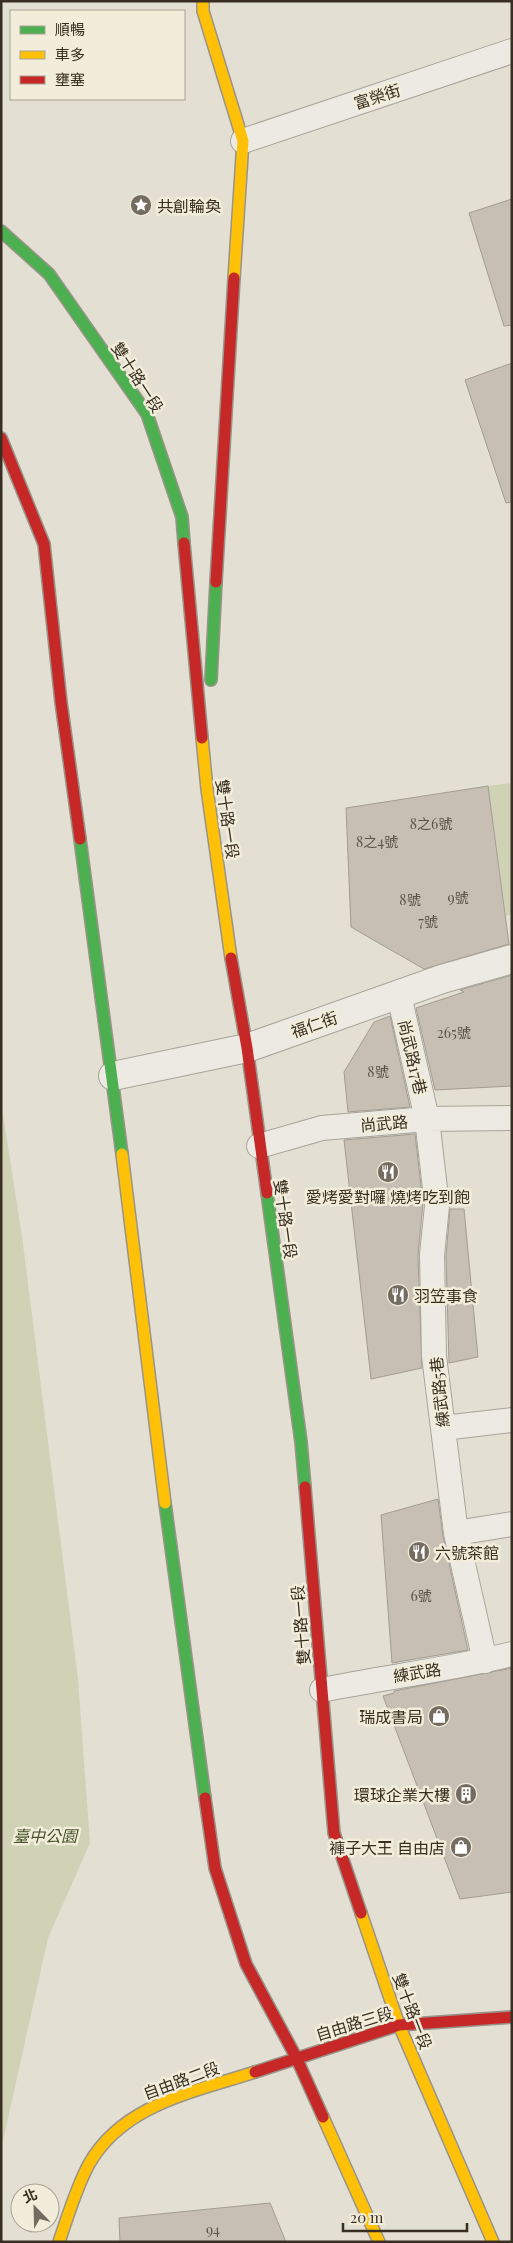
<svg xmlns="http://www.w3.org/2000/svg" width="513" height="2243" viewBox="0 0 513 2243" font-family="'Playfair Display','Noto Sans TC',serif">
<rect width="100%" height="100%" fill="#e3dfd2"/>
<!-- green -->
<path fill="#d0d2b6" d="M 512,783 L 512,914 L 506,916 L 488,786 Z
M 1,1102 L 22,1236 L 78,1679 L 90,1843 L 48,1938 L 1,2150 Z"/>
<!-- building -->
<path fill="#c7bfb3" stroke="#a39c91" d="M 512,199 L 512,325 L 504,326 L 469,213 Z
M 512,363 L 512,502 L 506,503 L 465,380 Z
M 488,786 L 509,944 L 424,969 L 351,927 L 346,808 Z
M 512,975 L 512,1086 L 435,1090 L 416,1008 L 464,992 L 460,990 Z
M 390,1016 L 410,1107 L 348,1112 L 344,1072 L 374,1022 Z
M 415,1134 L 423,1203 L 418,1255 L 422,1368 L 371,1379 L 344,1140 Z
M 450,1209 L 464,1209 L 478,1357 L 449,1363 L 446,1256 Z
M 438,1499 L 443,1536 L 468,1650 L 392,1663 L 381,1515 Z
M 512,1668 L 512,1892 L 460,1899 L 383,1696 L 394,1693 L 394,1691 Z
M 270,2203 L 286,2242 L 120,2242 L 119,2218 Z"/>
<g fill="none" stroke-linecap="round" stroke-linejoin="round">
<!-- lane casing -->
<g stroke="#a9a49a" stroke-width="26">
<path id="lane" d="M 243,141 L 512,51
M 399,995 L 427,1119 L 437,1206 L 432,1255 L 434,1356 L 456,1533 L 485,1661
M 259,1146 L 322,1128 L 427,1119 L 512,1118
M 443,1428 L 512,1420
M 456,1533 L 512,1524
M 322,1690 C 385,1677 449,1670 512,1654"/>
</g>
<!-- street casing -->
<g stroke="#a9a49a" stroke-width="30">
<path id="street" d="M 113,1076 L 247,1048 L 442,979 L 512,959"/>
</g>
<!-- fast casing -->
<g stroke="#99948a" stroke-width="14">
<path id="fast" d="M 1,231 L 49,274 L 147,414 L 182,517 L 184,543
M 211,680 L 216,582
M 80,839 L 122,1154
M 267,1193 L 301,1442 L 305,1487
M 165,1503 L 205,1798"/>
</g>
<!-- slow casing -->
<g stroke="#99948a" stroke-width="14">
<path id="slow" d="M 203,1 L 203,11 L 243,141 L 234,278
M 202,738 L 207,789 L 231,958
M 122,1154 L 165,1503
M 361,1913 L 399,2025 L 493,2242
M 323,2117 L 379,2242
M 59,2242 C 68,2216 76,2188 89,2164 C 123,2104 194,2092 255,2072"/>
</g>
<!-- jam casing -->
<g stroke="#99948a" stroke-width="14">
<path id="jam" d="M 1,438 L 44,544 L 61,702 L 80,839
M 184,543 L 202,738
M 216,582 L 234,278
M 231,958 L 247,1048 L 267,1193
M 305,1487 L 334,1833 L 361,1913
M 205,1798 L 215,1868 L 246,1964 L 296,2057 L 323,2117
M 255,2072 L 399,2025 L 512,2017"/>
</g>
<!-- lane -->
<use href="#lane" stroke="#eceae2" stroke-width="24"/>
<!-- street -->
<use href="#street" stroke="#eceae2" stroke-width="28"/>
<!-- fast -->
<use href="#fast" stroke="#4caf50" stroke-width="11"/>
<!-- slow -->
<use href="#slow" stroke="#ffc107" stroke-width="11"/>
<!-- jam -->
<use href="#jam" stroke="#c62828" stroke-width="11"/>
</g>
<!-- icons -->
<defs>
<g id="sight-disc" transform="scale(1.125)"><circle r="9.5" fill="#746c60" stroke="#f2edda"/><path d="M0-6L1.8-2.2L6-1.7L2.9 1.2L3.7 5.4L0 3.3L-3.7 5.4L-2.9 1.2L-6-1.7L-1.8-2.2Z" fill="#fff"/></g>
<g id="restaurant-disc" transform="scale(1.125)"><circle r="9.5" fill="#746c60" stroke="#f2edda"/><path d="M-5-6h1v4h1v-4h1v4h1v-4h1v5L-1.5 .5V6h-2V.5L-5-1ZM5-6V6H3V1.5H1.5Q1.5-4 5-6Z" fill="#fff"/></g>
<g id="shop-disc" transform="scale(1.125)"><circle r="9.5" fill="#746c60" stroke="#f2edda"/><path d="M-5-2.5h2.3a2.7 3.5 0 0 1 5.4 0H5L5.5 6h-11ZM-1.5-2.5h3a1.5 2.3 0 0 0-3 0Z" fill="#fff"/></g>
<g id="building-disc" transform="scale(1.125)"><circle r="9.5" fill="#746c60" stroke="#f2edda"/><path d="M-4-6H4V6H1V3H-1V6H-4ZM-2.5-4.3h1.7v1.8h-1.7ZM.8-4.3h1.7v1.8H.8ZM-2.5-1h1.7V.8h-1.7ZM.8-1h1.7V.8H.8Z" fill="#fff"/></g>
</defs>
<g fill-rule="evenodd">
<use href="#sight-disc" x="141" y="205"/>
<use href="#restaurant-disc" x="388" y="1172"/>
<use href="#restaurant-disc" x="398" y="1295"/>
<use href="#restaurant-disc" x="419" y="1552"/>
<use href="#shop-disc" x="439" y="1716"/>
<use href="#building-disc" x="466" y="1794"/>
<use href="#shop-disc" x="461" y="1847"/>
</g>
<g text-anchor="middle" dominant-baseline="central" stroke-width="5" stroke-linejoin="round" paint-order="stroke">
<!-- number labels -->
<g font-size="14" fill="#5c5246">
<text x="431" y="823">8之6號</text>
<text x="377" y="841">8之4號</text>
<text x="458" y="897">9號</text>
<text x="410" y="899">8號</text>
<text x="428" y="921">7號</text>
<text x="454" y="1032">265號</text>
<text x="378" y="1071">8號</text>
<text x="421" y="1595">6號</text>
<text x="213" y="2229">94</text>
</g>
<!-- street labels -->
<g font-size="16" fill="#382e22" stroke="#f2edda">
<text transform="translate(377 96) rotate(-18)">富榮街</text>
<text transform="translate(138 377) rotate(57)">雙十路一段</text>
<text transform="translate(228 819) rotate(82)">雙十路一段</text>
<text transform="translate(314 1024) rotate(-19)">福仁街</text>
<text transform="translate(413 1057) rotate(77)">尚武路17巷</text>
<text transform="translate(384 1123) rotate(-5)">尚武路</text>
<text transform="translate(286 1219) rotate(82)">雙十路一段</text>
<text transform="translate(439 1392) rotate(-96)">練武路5巷</text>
<text transform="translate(300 1625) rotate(-95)">雙十路一段</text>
<text transform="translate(417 1672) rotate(-9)">練武路</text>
<text transform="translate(413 2011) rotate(69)">雙十路一段</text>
<text transform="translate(354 2023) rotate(-17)">自由路三段</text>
<text transform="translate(181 2080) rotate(-20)">自由路二段</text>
</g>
<!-- poi labels -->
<g font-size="16" fill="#382e22" stroke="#f2edda" text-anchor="start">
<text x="157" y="205">共創輪奐</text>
<text x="388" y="1196" text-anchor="middle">愛烤愛對囉 燒烤吃到飽</text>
<text x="414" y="1295">羽笠事食</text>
<text x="435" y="1552">六號茶館</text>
<text x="423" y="1716" text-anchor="end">瑞成書局</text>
<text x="450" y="1794" text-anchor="end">環球企業大樓</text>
<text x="445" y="1847" text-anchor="end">褲子大王 自由店</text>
</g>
<!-- park labels -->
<g font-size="16" font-style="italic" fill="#45522b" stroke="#f2edda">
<text x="45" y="1835">臺中公園</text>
</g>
</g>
<!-- border -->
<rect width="513" height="2243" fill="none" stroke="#382e22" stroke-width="5"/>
<!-- legend -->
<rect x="10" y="10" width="175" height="90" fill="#f2edda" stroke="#a8a190"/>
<rect x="20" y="26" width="25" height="8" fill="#4caf50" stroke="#a8a190"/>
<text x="55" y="35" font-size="15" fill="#382e22">順暢</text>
<rect x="20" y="51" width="25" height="8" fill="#ffc107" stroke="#a8a190"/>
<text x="55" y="60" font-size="15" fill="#382e22">車多</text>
<rect x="20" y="76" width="25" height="8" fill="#c62828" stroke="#a8a190"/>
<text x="55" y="85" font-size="15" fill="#382e22">壅塞</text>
<!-- north arrow -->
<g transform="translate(35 2208) rotate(337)"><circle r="24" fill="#f2edda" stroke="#a8a190"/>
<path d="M0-4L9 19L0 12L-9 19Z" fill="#746c60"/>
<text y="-8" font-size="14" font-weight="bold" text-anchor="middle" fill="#382e22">北</text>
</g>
<!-- scale -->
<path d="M343 2223v8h124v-8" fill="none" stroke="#382e22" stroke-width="2.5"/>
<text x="350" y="2223" font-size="15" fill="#382e22" stroke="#f2edda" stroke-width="4" paint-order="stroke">20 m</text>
</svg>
